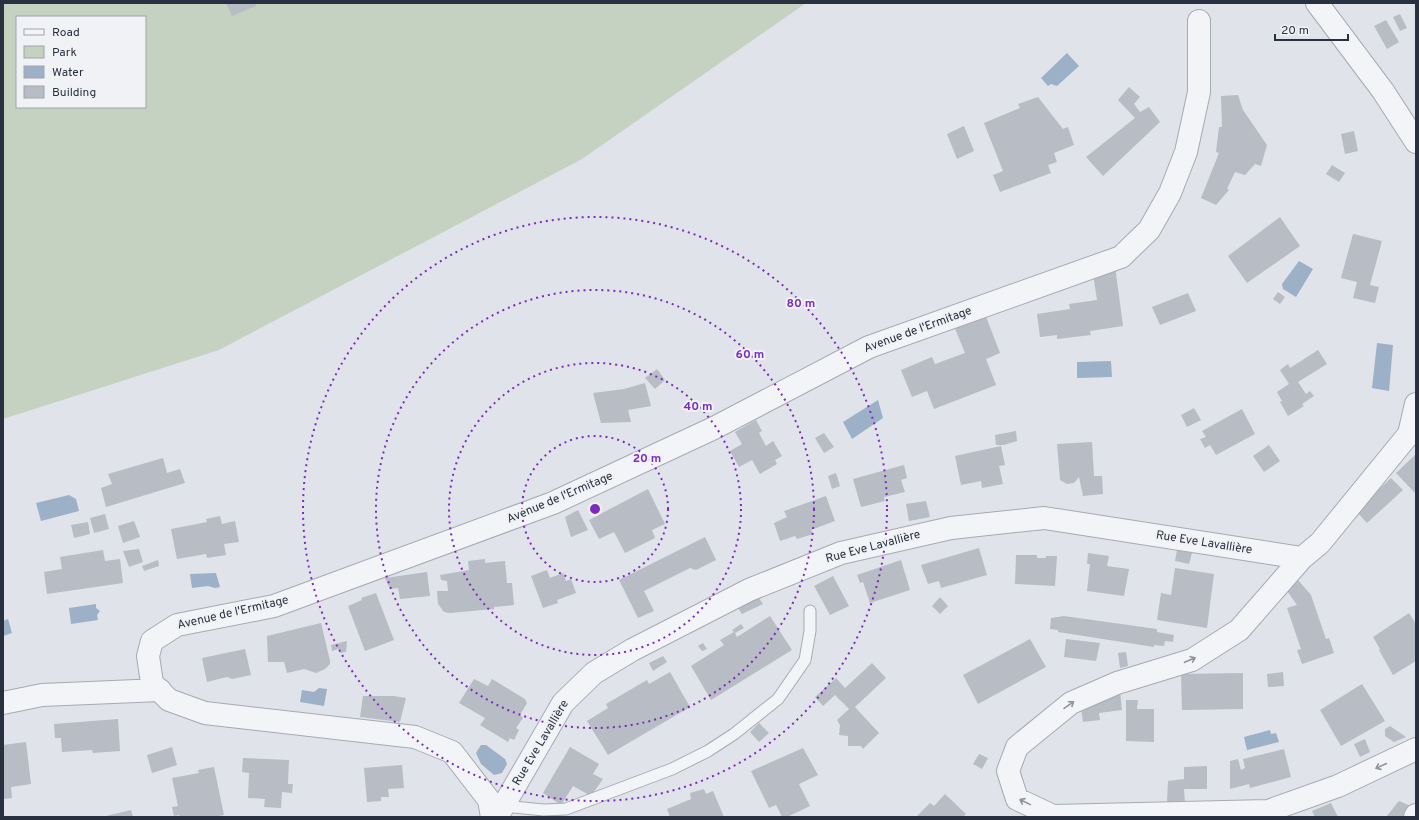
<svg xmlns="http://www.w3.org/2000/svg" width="1419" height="820" viewBox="0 0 1419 820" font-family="Overpass,sans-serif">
<rect width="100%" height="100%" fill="#e0e3e9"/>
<!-- green -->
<path fill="#c5d2c1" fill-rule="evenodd" d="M 3,3 L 806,3 L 582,159 L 219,350 L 3,419 ZM 17,17 L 145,17 L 145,107 L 17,107 Z"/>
<!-- water -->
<path fill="#9cb0c8" d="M 1067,53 L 1079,66 L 1057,86 L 1051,84 L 1048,86 L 1041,78 Z
M 1299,261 L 1313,269 L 1296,297 L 1283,289 L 1282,284 Z
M 1377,343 L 1393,345 L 1389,391 L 1372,388 Z
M 1111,361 L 1112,377 L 1077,378 L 1077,362 Z
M 878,400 L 883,418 L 852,439 L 843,422 Z
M 69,495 L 76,499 L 79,511 L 41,521 L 36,503 Z
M 216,573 L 220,587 L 215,588 L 208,586 L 192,588 L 190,574 Z
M 96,604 L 96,608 L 100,611 L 97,615 L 98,620 L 71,624 L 69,608 Z
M 8,619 L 12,633 L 3,636 L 3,621 Z
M 319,688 L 327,689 L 324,706 L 300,702 L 302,690 L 314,692 Z
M 1270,730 L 1271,734 L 1276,733 L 1279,742 L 1247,750 L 1244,737 Z
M 481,745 L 486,745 L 505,759 L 507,764 L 502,773 L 494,775 L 481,764 L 476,753 Z"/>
<!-- building -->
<path fill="#b7bcc5" d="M 226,3 L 255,3 L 256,6 L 232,16 Z
M 1400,14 L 1407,28 L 1400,31 L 1393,17 Z
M 1386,20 L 1399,42 L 1387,49 L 1374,26 Z
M 1129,87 L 1140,97 L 1134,104 L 1140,112 L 1149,107 L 1160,122 L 1103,176 L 1086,157 L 1135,118 L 1118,100 Z
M 1238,95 L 1243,110 L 1267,145 L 1261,166 L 1255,164 L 1245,175 L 1235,172 L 1227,189 L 1229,190 L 1216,205 L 1201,198 L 1219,153 L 1216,152 L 1219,127 L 1222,127 L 1221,96 Z
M 1038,97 L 1063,129 L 1068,127 L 1074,145 L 1054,153 L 1057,162 L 1048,165 L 1051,173 L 1000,192 L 993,175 L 1003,171 L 984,123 L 1020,108 L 1018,104 Z
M 964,126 L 974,151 L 957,159 L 947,134 Z
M 1354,131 L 1358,151 L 1345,154 L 1341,134 Z
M 1332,165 L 1345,173 L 1339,182 L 1326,174 Z
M 1280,217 L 1300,246 L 1247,283 L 1228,256 Z
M 1353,234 L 1382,241 L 1370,285 L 1379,287 L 1375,303 L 1353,298 L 1357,282 L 1341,278 Z
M 1115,266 L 1123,326 L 1090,331 L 1091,335 L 1057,339 L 1057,335 L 1040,337 L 1037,314 L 1070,309 L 1069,304 L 1097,300 L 1093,274 Z
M 1278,292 L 1285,297 L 1280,304 L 1273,299 Z
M 1188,293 L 1196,311 L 1160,325 L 1152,307 Z
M 985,314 L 1000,353 L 986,359 L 996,385 L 934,409 L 927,391 L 912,397 L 901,370 L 932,357 L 935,364 L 965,353 L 954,326 Z
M 1318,350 L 1327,364 L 1298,382 L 1306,394 L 1310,391 L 1314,396 L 1302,404 L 1304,406 L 1288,416 L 1280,402 L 1282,401 L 1277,392 L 1289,384 L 1280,370 L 1288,364 L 1290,368 Z
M 657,369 L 665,380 L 655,389 L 645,378 Z
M 645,383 L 651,406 L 628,410 L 631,422 L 601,423 L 593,393 L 624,389 Z
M 1194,408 L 1201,420 L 1187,427 L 1181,415 Z
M 1242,409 L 1255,434 L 1216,455 L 1210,445 L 1205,448 L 1200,439 L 1206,437 L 1202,431 Z
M 756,420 L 762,431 L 759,433 L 766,446 L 773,441 L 782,456 L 775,460 L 777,464 L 760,474 L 752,460 L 739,467 L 730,451 L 742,444 L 735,432 Z
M 1016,431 L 1017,441 L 1004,445 L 996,445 L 995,435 Z
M 824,433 L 834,447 L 824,453 L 815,438 Z
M 1092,442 L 1094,476 L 1102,476 L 1103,494 L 1083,496 L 1079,477 L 1074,483 L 1067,484 L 1060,480 L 1057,444 Z
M 1269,445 L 1280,461 L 1264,472 L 1253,456 Z
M 1001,446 L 1005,465 L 999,466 L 1003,484 L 982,488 L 981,481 L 961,485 L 955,456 Z
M 1416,454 L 1416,494 L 1396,473 Z
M 163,458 L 167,473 L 180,469 L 185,483 L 106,507 L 101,488 L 112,484 L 108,474 Z
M 904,465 L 907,478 L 901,480 L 905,492 L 884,497 L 885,501 L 861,507 L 853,479 Z
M 836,473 L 840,486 L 832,489 L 828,476 Z
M 1391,478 L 1403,490 L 1367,523 L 1356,511 Z
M 648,489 L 665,524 L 652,530 L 655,538 L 625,553 L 614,532 L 599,539 L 589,520 Z
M 826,496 L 835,521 L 811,530 L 813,534 L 797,539 L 795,536 L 780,541 L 774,523 L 787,517 L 784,511 Z
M 926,501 L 930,517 L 909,521 L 906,504 Z
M 578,510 L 588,530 L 571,537 L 565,517 Z
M 105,514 L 109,529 L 94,533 L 90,518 Z
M 220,516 L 222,524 L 235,521 L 239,542 L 224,544 L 226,555 L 207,558 L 206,554 L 177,559 L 171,529 L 207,522 L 206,519 Z
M 134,521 L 140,537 L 123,543 L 118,526 Z
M 88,522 L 90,534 L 74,538 L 71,525 Z
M 705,537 L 716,560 L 696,570 L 690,568 L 644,591 L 654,611 L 638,618 L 619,580 Z
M 979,548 L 987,575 L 941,588 L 939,581 L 928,584 L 921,565 Z
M 139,549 L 143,562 L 129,567 L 123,551 Z
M 103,550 L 105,561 L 120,559 L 123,583 L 47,594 L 44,572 L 62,569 L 60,557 Z
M 1177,550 L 1192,553 L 1189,564 L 1175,561 Z
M 1088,553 L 1109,556 L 1107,566 L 1129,569 L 1124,596 L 1087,591 L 1090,564 L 1087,564 Z
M 1016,555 L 1037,555 L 1037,558 L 1046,558 L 1046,556 L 1057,556 L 1055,586 L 1015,584 Z
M 485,559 L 485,563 L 505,561 L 507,583 L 512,583 L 514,605 L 494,607 L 494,609 L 450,613 L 444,612 L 438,604 L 437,591 L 448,591 L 447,581 L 441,580 L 440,575 L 469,570 L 468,561 Z
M 158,560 L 159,566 L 144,571 L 142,566 Z
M 901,560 L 910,590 L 870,603 L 863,582 L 860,583 L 857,575 Z
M 1175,568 L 1214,574 L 1207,628 L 1157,620 L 1161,593 L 1171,595 Z
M 547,570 L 550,578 L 563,573 L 566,581 L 571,579 L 576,593 L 557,600 L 558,603 L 543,608 L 531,576 Z
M 427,572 L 430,596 L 400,599 L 398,588 L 390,589 L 385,578 Z
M 833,576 L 849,606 L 830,615 L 814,586 Z
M 1298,580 L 1311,595 L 1326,639 L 1329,638 L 1334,653 L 1302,664 L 1297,650 L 1301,649 L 1287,608 L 1297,605 L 1287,591 Z
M 376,593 L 394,640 L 365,651 L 348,606 L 362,600 L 361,598 Z
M 940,597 L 948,606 L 940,614 L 932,606 Z
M 759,598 L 763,604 L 742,614 L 738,608 Z
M 1409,613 L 1416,624 L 1416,661 L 1393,675 L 1379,650 L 1380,649 L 1373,637 Z
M 770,616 L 792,650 L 711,700 L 691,666 L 724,645 L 720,640 L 734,632 L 732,630 L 741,624 L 744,628 L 735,633 L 737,637 Z
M 1064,616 L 1157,629 L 1157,632 L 1174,635 L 1173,642 L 1165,641 L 1164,646 L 1154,645 L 1154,647 L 1058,632 L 1058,630 L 1050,629 L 1051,618 Z
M 321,623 L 330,661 L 330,664 L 325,669 L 316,673 L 304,669 L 287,673 L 284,662 L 268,662 L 267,636 Z
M 1030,639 L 1046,667 L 978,704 L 963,675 Z
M 1066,639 L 1100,643 L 1096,661 L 1064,657 Z
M 347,641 L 346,652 L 340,653 L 338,649 L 332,651 L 331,645 Z
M 703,643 L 707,649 L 702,651 L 698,646 Z
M 245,649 L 251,675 L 232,679 L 227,677 L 207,682 L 202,658 Z
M 1126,652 L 1128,666 L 1120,668 L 1118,653 Z
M 663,656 L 667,662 L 653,671 L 649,663 Z
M 872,663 L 886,678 L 855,707 L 879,733 L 863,749 L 861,746 L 848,746 L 848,736 L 839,735 L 840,725 L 837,720 L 849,709 L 835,695 L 823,706 L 815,697 L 836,678 L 845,688 Z
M 670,672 L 690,707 L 608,755 L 587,721 L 608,708 L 606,704 L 647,680 L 649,684 Z
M 1283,672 L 1284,686 L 1268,687 L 1267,674 Z
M 1243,673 L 1243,709 L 1182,710 L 1181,674 Z
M 474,679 L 488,686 L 492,679 L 525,699 L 527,703 L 520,715 L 523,718 L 516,728 L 519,730 L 514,740 L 510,738 L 508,742 L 480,725 L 485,718 L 459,703 Z
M 1362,684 L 1385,721 L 1341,746 L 1320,710 Z
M 1120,691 L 1122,710 L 1099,713 L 1100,720 L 1083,722 L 1081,708 Z
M 363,696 L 394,696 L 406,698 L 400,722 L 360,717 Z
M 1126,700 L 1138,700 L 1137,709 L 1154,709 L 1154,742 L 1126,741 Z
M 118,719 L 120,751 L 93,753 L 92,750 L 62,752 L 61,738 L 55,738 L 54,724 Z
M 759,723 L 769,733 L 759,742 L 750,732 Z
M 1390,726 L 1406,737 L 1394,742 L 1385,736 L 1385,729 Z
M 1365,739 L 1370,752 L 1360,757 L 1354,744 Z
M 26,742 L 31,784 L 11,787 L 12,798 L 3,799 L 3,745 Z
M 172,747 L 177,765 L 152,773 L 147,755 Z
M 570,747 L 599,764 L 593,774 L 603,779 L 591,796 L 573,786 L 561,805 L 543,793 Z
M 803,748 L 818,775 L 799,784 L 810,806 L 787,817 L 782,817 L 776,805 L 769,808 L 751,771 Z
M 1284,749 L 1291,777 L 1250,788 L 1249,784 L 1230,789 L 1230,761 L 1238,759 L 1241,770 L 1245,768 L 1243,759 Z
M 979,754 L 988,758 L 982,769 L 973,764 Z
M 243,758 L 289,760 L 288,784 L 293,784 L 292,793 L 282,792 L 281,808 L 264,807 L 265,799 L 248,798 L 249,773 L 242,772 Z
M 402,765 L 404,788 L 388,789 L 389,797 L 381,797 L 381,801 L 367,802 L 364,768 Z
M 1207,766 L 1207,789 L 1184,789 L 1185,804 L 1167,803 L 1168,781 L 1184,779 L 1184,767 Z
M 214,767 L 224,815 L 214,817 L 180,817 L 179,815 L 174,816 L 172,807 L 178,806 L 172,778 L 199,773 L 198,770 Z
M 704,789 L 706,794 L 713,791 L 724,817 L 670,817 L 667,809 L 691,799 L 690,793 Z
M 945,794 L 966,814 L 963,817 L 916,817 L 930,803 L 934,806 Z
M 1399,801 L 1413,807 L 1409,817 L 1386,817 Z
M 1331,803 L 1338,817 L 1315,817 L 1312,811 Z
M 131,810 L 133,817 L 106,817 L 106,816 Z"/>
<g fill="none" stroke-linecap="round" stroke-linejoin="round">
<!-- service casing -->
<g stroke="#a5aab3" stroke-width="13">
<path id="service" d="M 503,806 L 544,810 L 566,809 L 672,769 L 708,751 L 734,734 L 778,699 L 805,660 L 810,631 L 810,611"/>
</g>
<!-- minor casing -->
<g stroke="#a5aab3" stroke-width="24">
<path id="minor" d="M 1317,3 L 1383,91 L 1416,142
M 1416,404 L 1409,434 L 1320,543 L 1302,558 L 1239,630 L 1192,660 L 1117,683 L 1071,703 L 1017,747 L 1008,771 L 1017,799 L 1053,816 L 1268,811 L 1338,786 L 1416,749
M 3,703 L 42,695 L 160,690
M 492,817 L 489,800 L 452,752 L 415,737 L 205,713 L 169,700 L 152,683 L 148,656 L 152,641 L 177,625 L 274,606 L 553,503 L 714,428 L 869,347 L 1121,257 L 1149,230 L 1170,193 L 1186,152 L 1199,92 L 1199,21
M 497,817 L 563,703 L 594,673 L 632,650 L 749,590 L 841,553 L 951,528 L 1044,518 L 1302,558
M 1415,817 L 1416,815"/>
</g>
<!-- service -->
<use href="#service" stroke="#f3f4f7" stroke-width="11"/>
<!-- minor -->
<use href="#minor" stroke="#f3f4f7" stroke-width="22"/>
</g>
<!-- one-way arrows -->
<defs><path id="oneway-shaft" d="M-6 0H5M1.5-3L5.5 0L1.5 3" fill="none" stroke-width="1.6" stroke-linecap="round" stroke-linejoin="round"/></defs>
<g stroke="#8e929c">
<use href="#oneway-shaft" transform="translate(1190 660) rotate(-23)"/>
<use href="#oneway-shaft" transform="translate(1069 705) rotate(-35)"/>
<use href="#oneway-shaft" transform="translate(1381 766) rotate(155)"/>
<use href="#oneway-shaft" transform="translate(1025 802) rotate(-154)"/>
</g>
<!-- distance rings -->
<g fill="none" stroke="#7b2cbf" stroke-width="2" stroke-dasharray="2 4">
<circle cx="595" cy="509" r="73"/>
<circle cx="595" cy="509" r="146"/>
<circle cx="595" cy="509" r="219"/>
<circle cx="595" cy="509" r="292"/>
</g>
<g text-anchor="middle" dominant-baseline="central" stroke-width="4" stroke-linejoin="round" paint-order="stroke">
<!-- street labels -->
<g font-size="12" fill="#293140" stroke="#f0f2f6">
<text transform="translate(918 330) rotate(-20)">Avenue de l'Ermitage</text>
<text transform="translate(560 498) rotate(-23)">Avenue de l'Ermitage</text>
<text transform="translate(1204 543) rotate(9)">Rue Eve Lavallière</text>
<text transform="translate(873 547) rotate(-15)">Rue Eve Lavallière</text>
<text transform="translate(233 613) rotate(-13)">Avenue de l'Ermitage</text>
<text transform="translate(541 743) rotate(-59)">Rue Eve Lavallière</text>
</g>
</g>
<circle cx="595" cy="509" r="6" fill="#7b2cbf" stroke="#f0f2f6" stroke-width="2"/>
<g font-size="12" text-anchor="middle" font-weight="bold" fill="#7b2cbf" stroke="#f0f2f6" stroke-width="4" stroke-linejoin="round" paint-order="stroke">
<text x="801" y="307">80 m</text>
<text x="750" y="358">60 m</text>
<text x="698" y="410">40 m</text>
<text x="647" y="462">20 m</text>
</g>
<!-- border -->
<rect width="1419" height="820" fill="none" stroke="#293140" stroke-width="8"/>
<!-- legend -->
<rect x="16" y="16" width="130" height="92" fill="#f0f2f6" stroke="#a0a5ad"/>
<rect x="24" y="29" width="20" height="6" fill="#f3f4f7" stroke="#a0a5ad"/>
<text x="52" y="36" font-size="12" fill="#293140">Road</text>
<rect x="24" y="46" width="20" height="12" fill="#c5d2c1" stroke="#a0a5ad"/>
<text x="52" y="56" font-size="12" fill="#293140">Park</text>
<rect x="24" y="66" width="20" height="12" fill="#9cb0c8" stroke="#a0a5ad"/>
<text x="52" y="76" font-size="12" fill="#293140">Water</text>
<rect x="24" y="86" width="20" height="12" fill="#b7bcc5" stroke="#a0a5ad"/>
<text x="52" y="96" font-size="12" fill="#293140">Building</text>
<!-- scale -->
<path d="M1275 34v6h73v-6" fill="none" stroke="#293140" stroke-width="2"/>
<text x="1281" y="34" font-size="12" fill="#293140" stroke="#f0f2f6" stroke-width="3" paint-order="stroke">20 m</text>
</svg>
